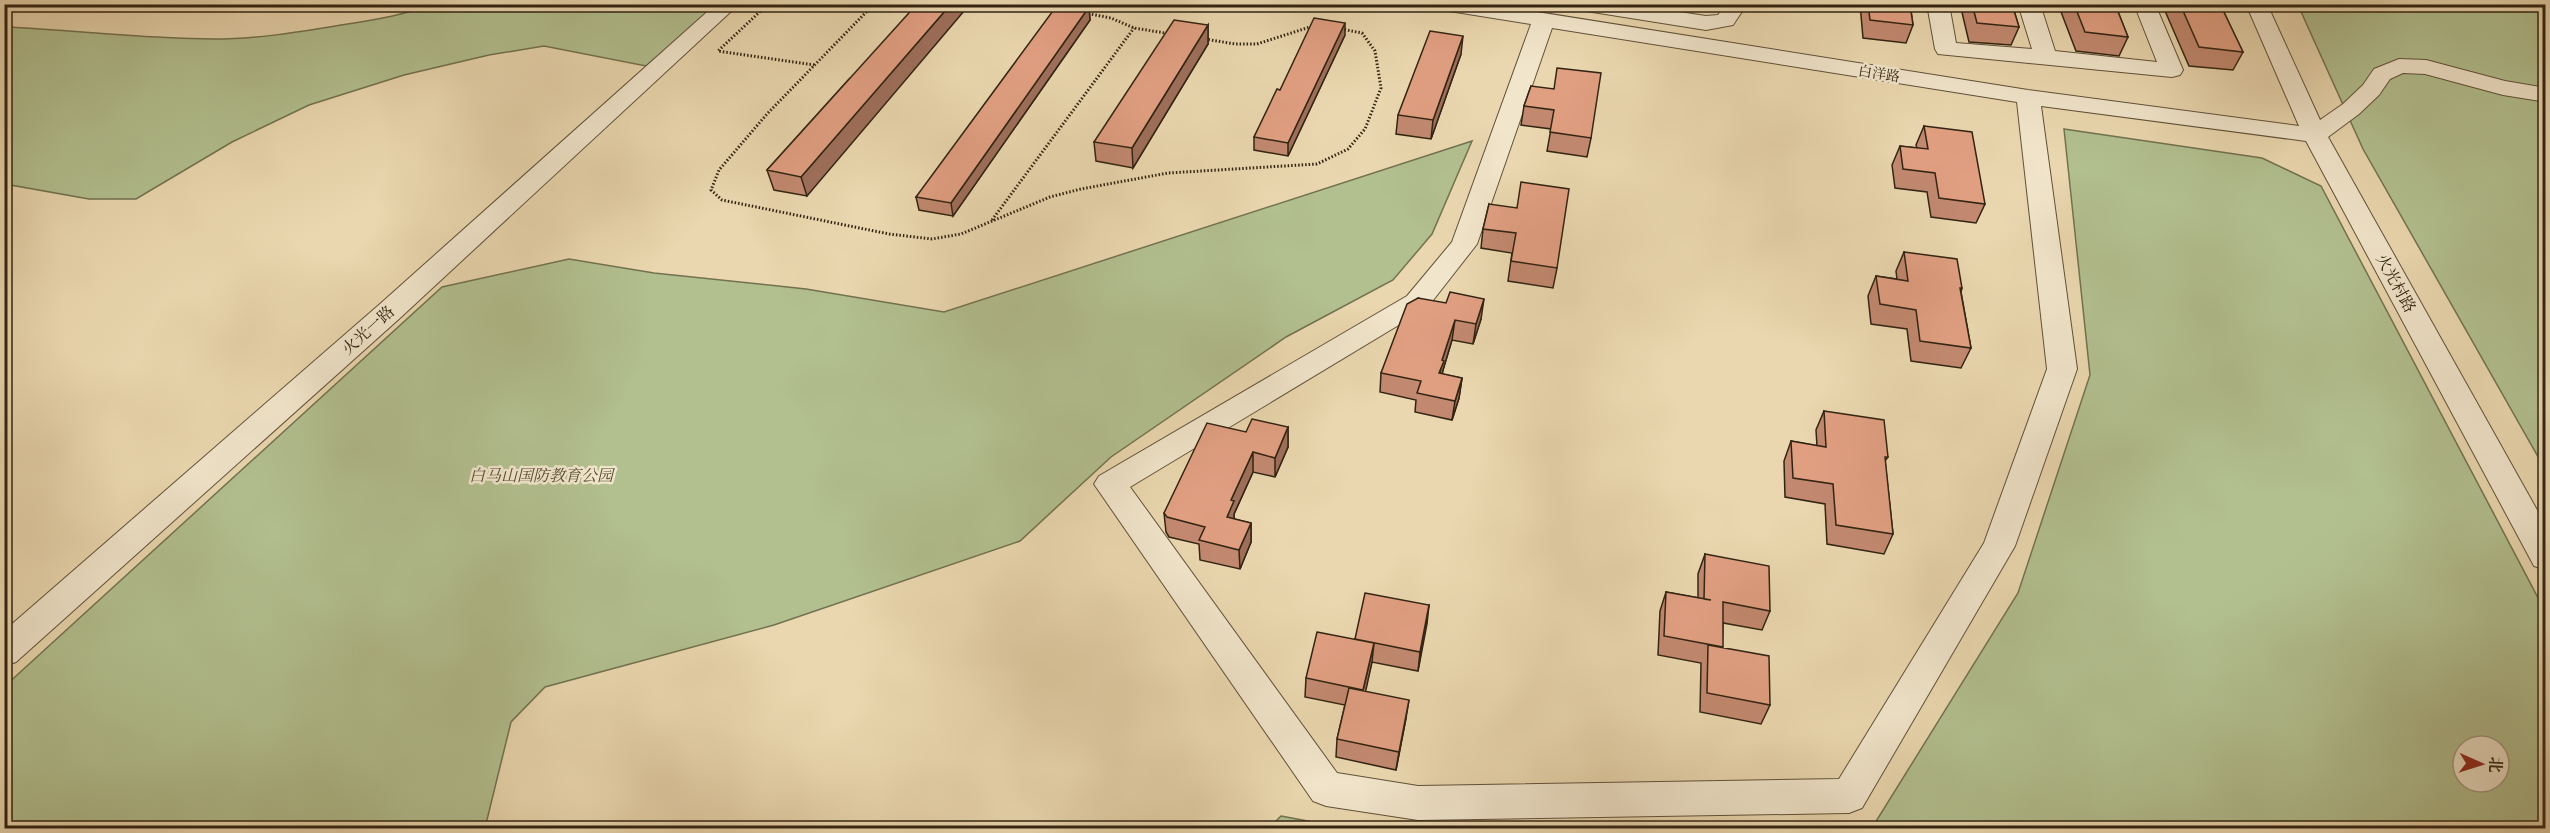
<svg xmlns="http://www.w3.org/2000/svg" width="2550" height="833" viewBox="0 0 2550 833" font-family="'IM FELL French Canon','Noto Serif SC',serif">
<rect width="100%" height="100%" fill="#ead7af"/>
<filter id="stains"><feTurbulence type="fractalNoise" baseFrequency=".00333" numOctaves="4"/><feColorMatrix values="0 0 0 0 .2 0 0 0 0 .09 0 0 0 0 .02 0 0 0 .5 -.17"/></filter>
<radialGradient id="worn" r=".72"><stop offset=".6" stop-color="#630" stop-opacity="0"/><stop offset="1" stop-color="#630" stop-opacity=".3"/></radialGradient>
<!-- green -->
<path fill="#b2bf8f" stroke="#727250" stroke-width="1.5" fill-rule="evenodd" d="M 430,5 L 718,5 L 646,66 L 544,46 L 489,55 L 404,75 L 309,105 L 232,142 L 136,199 L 89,199 L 5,184 L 5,27 C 75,30 144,39 214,39 C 257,39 299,32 341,25 C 372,20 401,16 430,5 Z
M 2298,5 L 2545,5 L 2545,469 L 2363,149 Z
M 2064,129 L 2262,158 L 2321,186 L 2545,611 L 2545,828 L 1786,828 L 1875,823 L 2018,593 L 2090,375 ZM 2463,746 L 2499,746 L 2499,782 L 2463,782 Z
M 1472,141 L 1432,234 L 1393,280 L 1286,337 L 1111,457 L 1020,541 L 774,625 L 545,687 L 511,722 L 485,828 L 5,828 L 5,686 L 442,287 L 569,259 L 654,273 L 806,289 L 944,312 Z
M 1281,816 L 1345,828 L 1269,828 Z"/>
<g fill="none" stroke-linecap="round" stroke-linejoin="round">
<!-- minor casing -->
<g stroke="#605139" stroke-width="2">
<path id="minor" d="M 716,4 L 739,4 L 400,318 L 16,662 L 4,666 L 4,631 L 380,304 Z
M 1433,4 L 1487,4 L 2028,90 L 2299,126 L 2246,4 L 2267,4 L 2320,120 L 2343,104 L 2363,85 L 2374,69 L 2399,59 L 2426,60 L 2505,81 L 2546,88 L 2546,102 L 2503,95 L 2425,74 L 2403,73 L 2390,79 L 2379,95 L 2359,114 L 2328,137 L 2546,526 L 2546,570 L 2534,566 L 2306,141 L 2041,106 L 2077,369 L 2015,546 L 1862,808 L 1849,813 L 1418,820 L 1326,806 L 1313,801 L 1094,484 L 1099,476 L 1407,296 L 1452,242 L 1531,24 L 1443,10 L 1435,9 ZM 1552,28 L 2017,102 L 2047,369 L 1984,543 L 1839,779 L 1418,786 L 1337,773 L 1130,487 L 1427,308 L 1477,244 Z
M 1570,4 L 1626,4 L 1706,16 L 1718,15 L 1726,4 L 1747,4 L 1733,25 L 1706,30 L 1580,10 L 1572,9 Z
M 1927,4 L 1949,4 L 1956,43 L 2032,49 L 2018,4 L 2040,4 L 2055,51 L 2157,62 L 2134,4 L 2155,4 L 2183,70 L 2180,75 L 2172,77 L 1938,54 L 1935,49 Z"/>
</g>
<!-- path -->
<path stroke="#322412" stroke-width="3" stroke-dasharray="1.5 2" stroke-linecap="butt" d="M 768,4 L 718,51 L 814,65
M 874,4 L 767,114 L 719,170 L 711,190 L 722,200 L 889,234 L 932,239 L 961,234 L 1050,197 L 1081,189 L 1168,173 L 1317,164 L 1348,149 L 1365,129 L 1381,88 L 1375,51 L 1362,33 L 1341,29
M 1042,4 L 1060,8
M 1239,4 L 1267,9
M 1085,13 L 1111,18 L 1134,28 L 1171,34
M 1205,39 L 1235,44 L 1257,44 L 1313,26
M 992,220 L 1134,28"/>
<!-- minor -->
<use href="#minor" fill="#f1e5cb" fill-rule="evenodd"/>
</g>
<!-- wall -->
<path fill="#c28970" stroke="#322412" stroke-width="1.5" d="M 1860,4 L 1910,4 L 1913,25 L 1906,43 L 1863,38 Z
M 1960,4 L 2012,4 L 2019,27 L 2011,45 L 1969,42 Z
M 2058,4 L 2115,4 L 2128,37 L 2119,56 L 2076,51 Z
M 2162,4 L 2220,4 L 2243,52 L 2233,70 L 2189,66 Z
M 1089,7 L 1090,20 L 953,216 L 919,210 L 916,197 Z
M 1208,25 L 1208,44 L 1133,168 L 1096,161 L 1094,142 Z
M 1345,35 L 1288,156 L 1254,150 L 1254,137 L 1280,90 Z
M 1461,54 L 1431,139 L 1396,134 L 1398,115 Z
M 850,78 L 807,196 L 774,190 L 767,170 Z
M 1531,86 L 1591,138 L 1587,157 L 1547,151 L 1551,129 L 1521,125 L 1524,106 Z
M 1924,126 L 1985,204 L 1976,223 L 1931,217 L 1927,192 L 1895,188 L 1892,165 L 1900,146 L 1917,148 L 1916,145 Z
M 1489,204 L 1557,268 L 1553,288 L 1508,281 L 1512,253 L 1481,248 L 1483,229 Z
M 1904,252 L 1962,288 L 1961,292 L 1971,348 L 1961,368 L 1911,361 L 1907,329 L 1871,324 L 1868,296 L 1876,276 L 1897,279 L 1896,271 Z
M 1418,298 L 1481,319 L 1473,344 L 1452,340 L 1443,370 L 1442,374 L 1462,378 L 1459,398 L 1452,420 L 1415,412 L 1416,400 L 1380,392 L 1381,373 Z
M 1824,411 L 1888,457 L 1885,461 L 1893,534 L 1884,554 L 1827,544 L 1825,504 L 1785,497 L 1784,461 L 1791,441 L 1817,446 L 1816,430 Z
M 1288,427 L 1288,447 L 1275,477 L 1253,472 L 1234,514 L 1234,519 L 1251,523 L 1251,542 L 1240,569 L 1200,560 L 1199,544 L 1169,537 L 1166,532 L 1164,513 Z
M 1705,554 L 1770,611 L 1762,630 L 1723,623 L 1722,648 L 1770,705 L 1761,724 L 1700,712 L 1701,663 L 1658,655 L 1660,611 L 1666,592 L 1698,598 L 1698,574 Z
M 1429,605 L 1418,671 L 1372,662 L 1365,691 L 1406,718 L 1396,770 L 1336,757 L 1337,739 L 1345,705 L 1305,697 L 1306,678 L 1355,639 Z"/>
<!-- shaded-wall -->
<path fill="#9e6f5b" stroke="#322412" stroke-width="1.5" d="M 951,4 L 970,4 L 807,196 L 801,177 Z
M 1089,7 L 1090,20 L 953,216 L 951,203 Z
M 1345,23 L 1345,35 L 1288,156 L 1288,143 Z
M 1208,25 L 1208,44 L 1133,168 L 1132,148 Z
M 1463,36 L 1461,54 L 1431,139 L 1433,120 Z
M 1484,299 L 1481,319 L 1473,344 L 1476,324 Z
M 1455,320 L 1452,340 L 1443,370 L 1441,380 L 1437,393 L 1442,360 Z
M 1462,378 L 1459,398 L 1452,420 L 1455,401 Z
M 1288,427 L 1288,447 L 1275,477 L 1275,458 Z
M 1253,452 L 1253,472 L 1234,514 L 1234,521 L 1227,517 L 1231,500 Z
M 1251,523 L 1251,542 L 1240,569 L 1239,550 Z
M 1429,605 L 1427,624 L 1418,671 L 1420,652 Z
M 1374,643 L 1372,662 L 1362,708 L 1363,690 Z
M 1409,700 L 1406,718 L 1396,770 L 1399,752 Z"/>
<!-- building -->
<path fill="#e19f82" stroke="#322412" stroke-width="1.5" d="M 917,4 L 951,4 L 801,177 L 767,170 Z
M 1058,4 L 1072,4 L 1089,7 L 951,203 L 916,197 Z
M 1868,4 L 1910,4 L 1913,25 L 1870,20 Z
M 1972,4 L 2012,4 L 2019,27 L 1977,23 Z
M 2074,4 L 2115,4 L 2128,37 L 2085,32 Z
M 2180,4 L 2220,4 L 2243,52 L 2199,47 Z
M 1314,18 L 1345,23 L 1288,143 L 1254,137 L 1277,89 L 1280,90 Z
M 1174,20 L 1208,25 L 1132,148 L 1094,142 Z
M 1430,31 L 1463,36 L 1433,120 L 1398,115 Z
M 1557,68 L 1601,73 L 1591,138 L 1550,132 L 1554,110 L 1524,106 L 1531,86 L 1554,89 Z
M 1924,126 L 1972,132 L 1985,204 L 1939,198 L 1935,173 L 1903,169 L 1900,146 L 1928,149 Z
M 1521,182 L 1569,189 L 1557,268 L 1511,261 L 1516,233 L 1483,229 L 1489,204 L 1517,208 Z
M 1904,252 L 1957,259 L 1962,288 L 1960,288 L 1971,348 L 1920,341 L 1916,310 L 1880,304 L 1876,276 L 1908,281 Z
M 1450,292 L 1484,299 L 1476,324 L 1455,320 L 1442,360 L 1444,361 L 1439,373 L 1462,378 L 1455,401 L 1417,393 L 1421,381 L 1381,373 L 1407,304 L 1418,298 L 1446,303 Z
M 1824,411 L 1884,420 L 1888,457 L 1885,457 L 1893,534 L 1836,525 L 1833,484 L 1793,478 L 1791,441 L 1826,447 Z
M 1252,419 L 1288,427 L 1275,458 L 1253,452 L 1231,500 L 1234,501 L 1227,517 L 1251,523 L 1239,550 L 1199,540 L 1205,527 L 1167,517 L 1164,513 L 1207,423 L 1246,432 Z
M 1705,554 L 1769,566 L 1770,611 L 1723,602 L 1723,647 L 1664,636 L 1666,592 L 1711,600 L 1704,599 Z
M 1365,593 L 1429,605 L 1420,652 L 1355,639 Z
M 1317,632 L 1374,643 L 1363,690 L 1306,678 Z
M 1708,645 L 1769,656 L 1770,705 L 1707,693 Z
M 1349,688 L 1409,700 L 1399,752 L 1337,739 Z"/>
<g text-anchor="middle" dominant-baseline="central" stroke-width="5" stroke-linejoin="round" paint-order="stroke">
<!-- far-street labels -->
<g font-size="14" fill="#322412" stroke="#f1e5cb">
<text transform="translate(1879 74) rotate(9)">白洋路</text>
</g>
<!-- street labels -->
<g font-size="16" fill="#322412" stroke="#f1e5cb">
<text transform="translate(2396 283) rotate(61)">火光村路</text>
<text transform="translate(368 330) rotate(-42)">火光一路</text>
</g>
<!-- park labels -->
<g font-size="16" font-style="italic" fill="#524b31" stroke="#f1e5cb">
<text x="541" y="475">白马山国防教育公园</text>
</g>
</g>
<!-- margin -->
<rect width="2550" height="833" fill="none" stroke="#ead7af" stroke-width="24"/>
<rect x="6" y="6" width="2538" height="821" fill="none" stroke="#322412" stroke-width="3"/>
<rect x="12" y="12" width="2526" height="809" fill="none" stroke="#322412" stroke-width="1.5"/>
<!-- north arrow -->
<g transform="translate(2481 764) rotate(93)"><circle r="28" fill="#f1e5cb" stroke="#a59881" stroke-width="1.5"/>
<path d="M0-4.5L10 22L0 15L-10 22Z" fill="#8f2418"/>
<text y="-9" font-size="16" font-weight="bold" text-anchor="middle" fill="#322412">北</text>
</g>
<rect width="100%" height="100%" filter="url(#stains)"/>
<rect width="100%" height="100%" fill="url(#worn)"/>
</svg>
